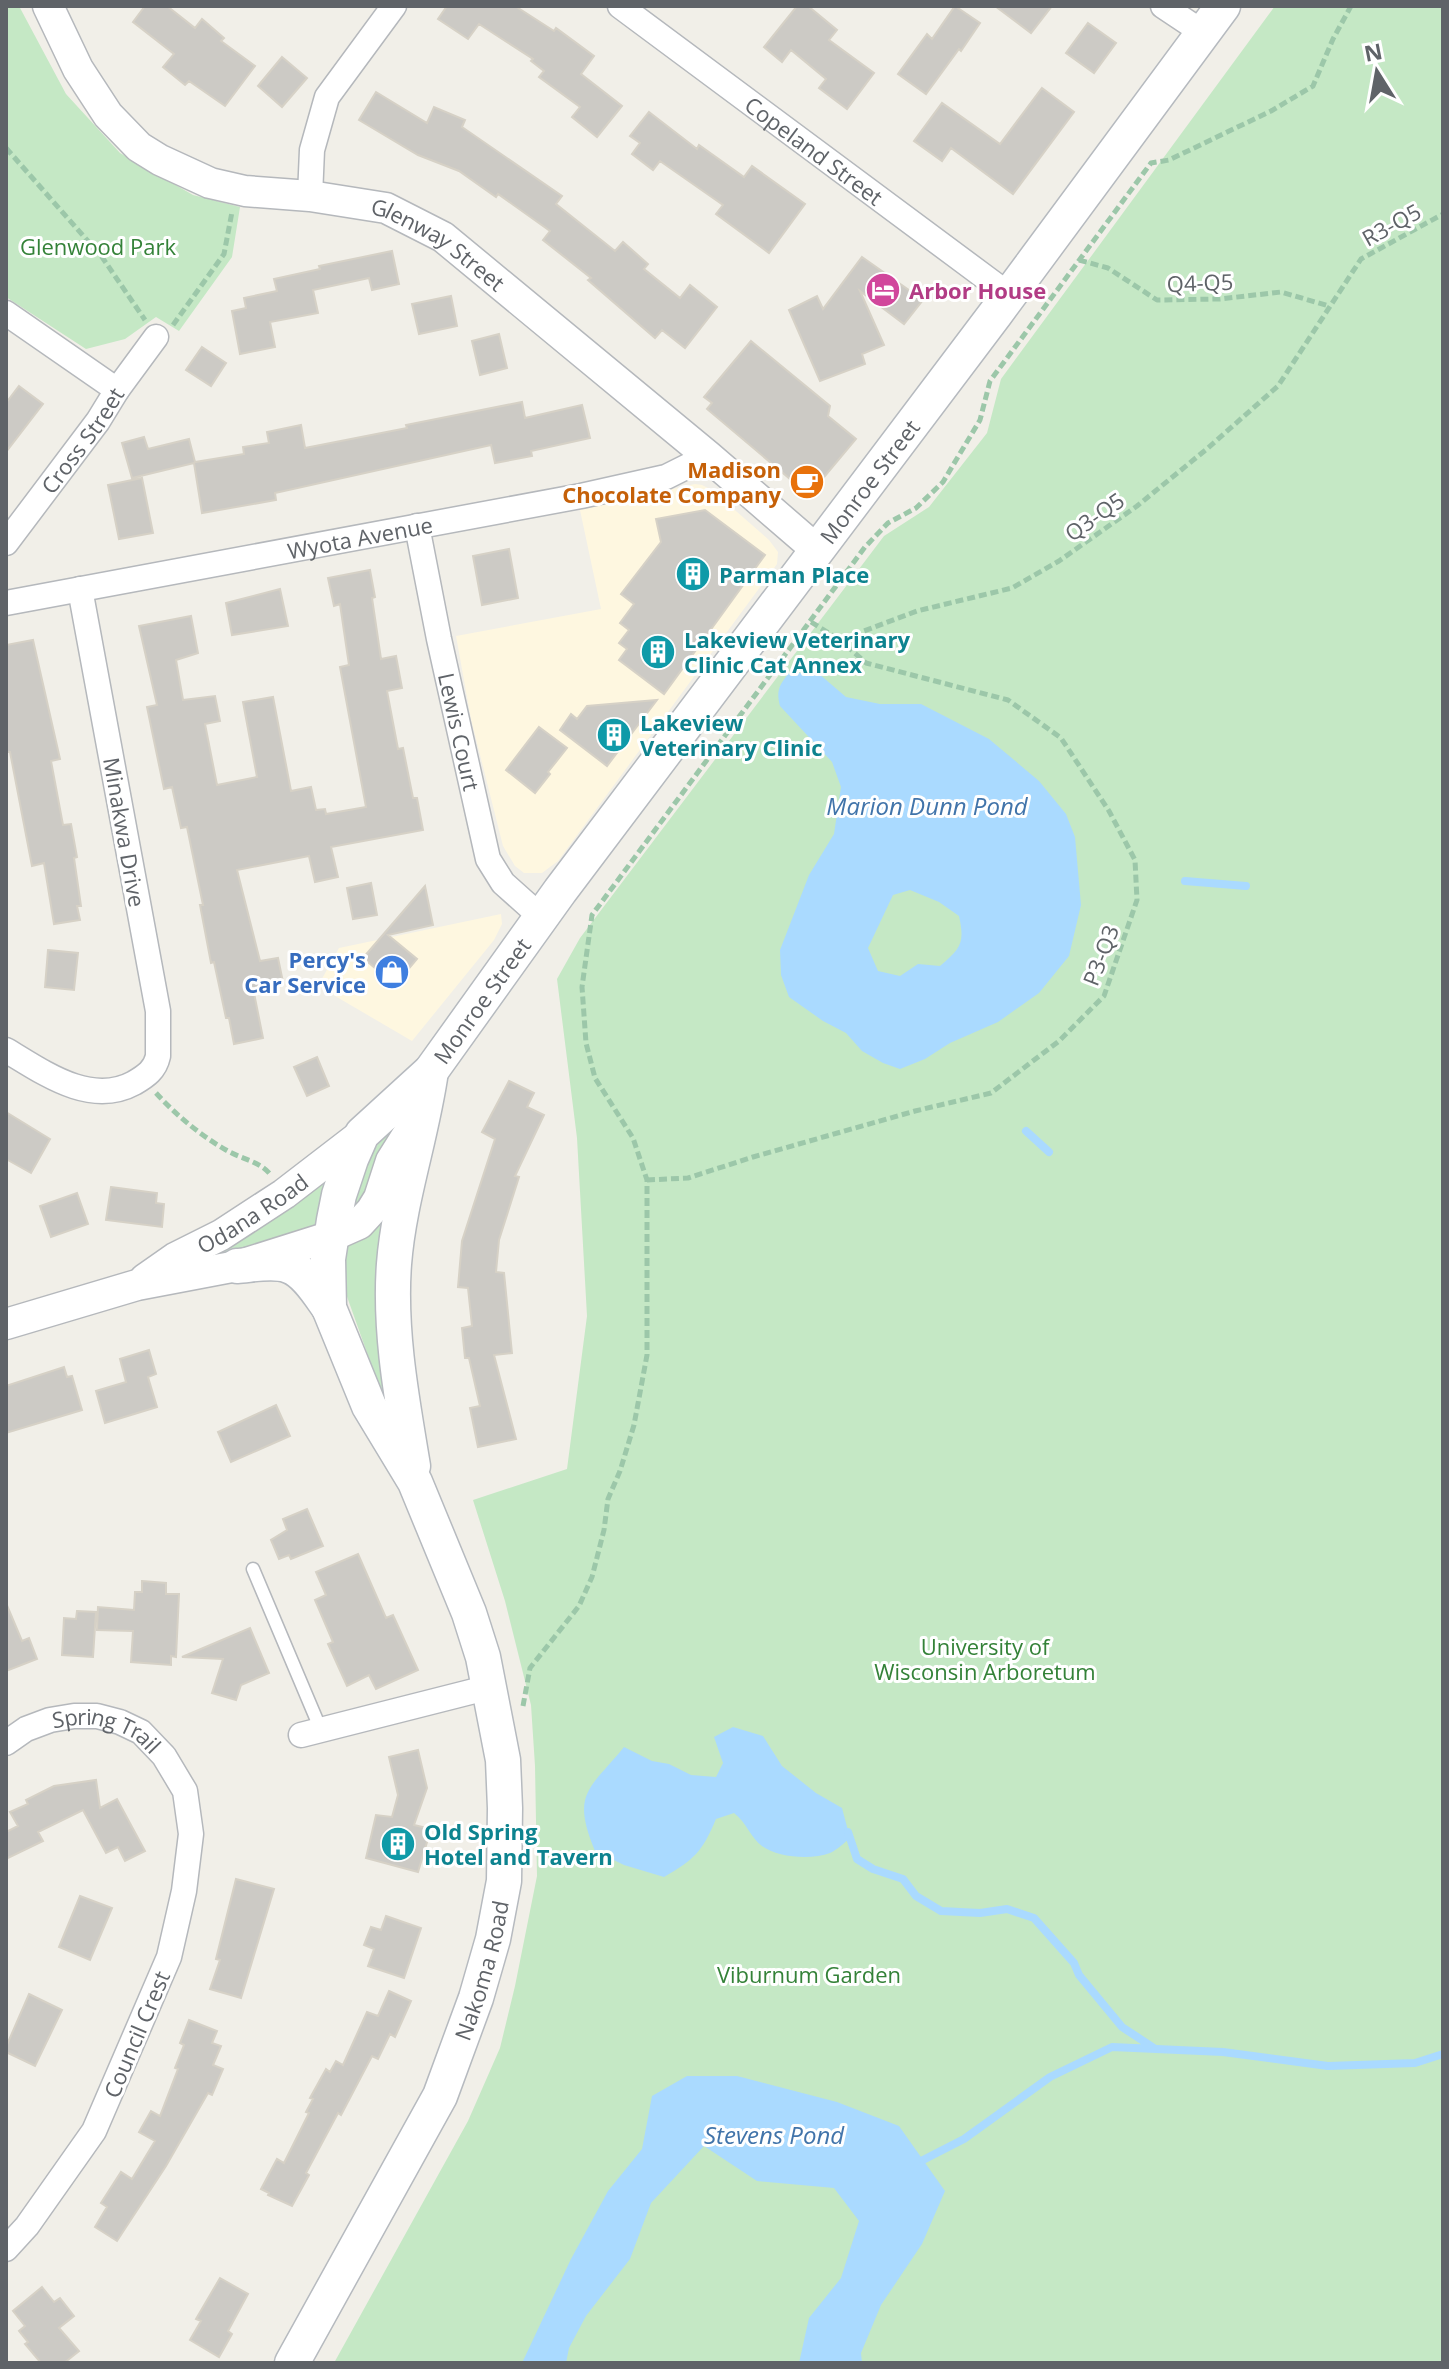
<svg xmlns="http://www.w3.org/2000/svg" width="1449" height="2369" viewBox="0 0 1449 2369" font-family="'Open Sans',sans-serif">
<rect width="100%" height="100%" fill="#f1efe8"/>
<!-- commercial -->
<path fill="#fef7e0" d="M 695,484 L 702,485 L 712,490 L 769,540 L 778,552 L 777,564 L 558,861 L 542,873 L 524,873 L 515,866 L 503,846 L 471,719 L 456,636 L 601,609 L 580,510 Z
M 501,914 L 502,924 L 494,940 L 412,1041 L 318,986 L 339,948 Z"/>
<!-- green -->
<path fill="#c5e8c5" d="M 6,6 L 19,6 L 66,94 L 120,153 L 193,195 L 240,207 L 232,257 L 179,331 L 156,317 L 125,339 L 86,349 L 6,297 Z
M 1275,6 L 1443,6 L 1443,2363 L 334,2363 L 468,2121 L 500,2048 L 515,1986 L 537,1876 L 535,1766 L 531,1705 L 505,1601 L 473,1500 L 567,1469 L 587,1316 L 577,1138 L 557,979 L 580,938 L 884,536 L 929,507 L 987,433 L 1001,379 Z
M 385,1132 L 391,1135 L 373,1187 L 349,1217 L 362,1171 Z
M 338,1165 L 322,1230 L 203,1262 Z
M 388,1201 L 391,1420 L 345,1291 L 345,1244 Z"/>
<!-- water -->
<path fill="#aadaff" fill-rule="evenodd" d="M 789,673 L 818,673 L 846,697 L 880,704 L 921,704 L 989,739 L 1039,781 L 1066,814 L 1075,837 L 1081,905 L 1069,956 L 1039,993 L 998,1022 L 950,1043 L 925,1059 L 900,1069 L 883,1063 L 862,1051 L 846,1033 L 823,1021 L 789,997 L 781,975 L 780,950 L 809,875 L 834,834 L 841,787 L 832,762 L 780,706 C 776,691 779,685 789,673 ZM 910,890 L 939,902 L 959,916 C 965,943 961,948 940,966 L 918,964 L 900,976 L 878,971 L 868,948 L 893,895 Z
M 733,1727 L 763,1736 L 782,1766 L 816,1793 L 842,1808 L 850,1838 C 844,1843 837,1850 830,1853 C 812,1860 778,1858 762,1846 C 751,1838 746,1822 734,1813 L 716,1819 C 702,1852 695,1859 664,1877 L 624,1865 L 595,1851 C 571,1793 589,1790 624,1747 L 652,1761 L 669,1764 L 691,1775 L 716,1777 L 723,1763 L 714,1737 Z
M 687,2076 L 737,2076 L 837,2102 L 899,2126 L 945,2191 L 922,2244 L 881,2305 L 861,2353 L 862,2363 L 799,2363 L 809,2318 L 841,2278 L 859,2221 L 834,2188 L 757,2181 L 704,2146 L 651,2203 L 630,2259 L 586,2316 L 569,2348 L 566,2363 L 522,2363 L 571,2259 L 608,2191 L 642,2149 L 652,2096 Z"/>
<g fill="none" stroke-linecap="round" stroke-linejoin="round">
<!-- stream -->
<path stroke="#aadaff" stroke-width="8" d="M 1185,881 L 1246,886
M 1026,1131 L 1049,1152
M 848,1832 L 857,1859 L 873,1869 L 903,1879 L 916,1896 L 941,1911 L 980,1913 L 1007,1909 L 1034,1918 L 1074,1963 L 1079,1975 L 1122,2027 L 1154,2048
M 923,2160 L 964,2139 L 1050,2077 L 1112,2047 L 1223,2052 L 1328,2066 L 1415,2063 L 1443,2054"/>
</g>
<!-- building -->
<path fill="#cccac5" stroke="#d6d1c6" stroke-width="2" d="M 145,6 L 167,6 L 195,28 L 202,19 L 224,38 L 221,41 L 255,66 L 225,106 L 189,81 L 185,85 L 163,67 L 174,54 L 133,22 Z
M 447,6 L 515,6 L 554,31 L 556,28 L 594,56 L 581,74 L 622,106 L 597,137 L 572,117 L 580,107 L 539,77 L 544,71 L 531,61 L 533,59 L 479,24 L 468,39 L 438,19 Z
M 797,6 L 808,6 L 837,30 L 829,40 L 874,73 L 847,109 L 819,88 L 826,79 L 791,50 L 782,62 L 764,47 Z
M 955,6 L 980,23 L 961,51 L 959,49 L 926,94 L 898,74 L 927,34 L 932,39 Z
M 995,6 L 1052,6 L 1031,33 Z
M 1088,23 L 1116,43 L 1094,73 L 1066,53 Z
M 282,57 L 307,78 L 282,107 L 258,86 Z
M 1042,88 L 1074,112 L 1013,194 L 951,148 L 942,161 L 914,141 L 942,103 L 1000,144 Z
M 376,92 L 427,123 L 434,107 L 465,120 L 462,127 L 562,196 L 556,204 L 615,251 L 623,242 L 648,264 L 644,269 L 680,298 L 690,285 L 717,307 L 685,348 L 662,330 L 655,338 L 588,280 L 591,278 L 543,240 L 550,231 L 498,194 L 496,197 L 459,171 L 418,155 L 359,120 Z
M 649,112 L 697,149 L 699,145 L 744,177 L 752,166 L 805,204 L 769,253 L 716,214 L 723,205 L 660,161 L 653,170 L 632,154 L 640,143 L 630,136 Z
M 392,251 L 399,284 L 372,290 L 369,278 L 313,290 L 318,313 L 270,322 L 275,347 L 240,354 L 232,311 L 246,308 L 244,298 L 277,291 L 274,279 L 320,269 L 319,266 Z
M 862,257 L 923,300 L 904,324 L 860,291 L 884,345 L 862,354 L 865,364 L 820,381 L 789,310 L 817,296 L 823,309 Z
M 451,296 L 457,326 L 419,334 L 412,304 Z
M 499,334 L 507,368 L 480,375 L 472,341 Z
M 751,341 L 830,406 L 828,416 L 856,439 L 809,495 L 707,409 L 712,403 L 704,397 Z
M 202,347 L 226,363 L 211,386 L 186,370 Z
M 19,386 L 43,404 L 6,452 L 6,403 Z
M 522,402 L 525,418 L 582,405 L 590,438 L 531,451 L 532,456 L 495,463 L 491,445 L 275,493 L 276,500 L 202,513 L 194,463 L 132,478 L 122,443 L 144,437 L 148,449 L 189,439 L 195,462 L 244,454 L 243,447 L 269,443 L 267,432 L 301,425 L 305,448 L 407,428 L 406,425 Z
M 142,478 L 153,533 L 119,539 L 108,485 Z
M 705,510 L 765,555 L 664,694 L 619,660 L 627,649 L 619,643 L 629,630 L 620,623 L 634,604 L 621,594 L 661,542 L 656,519 Z
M 509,549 L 518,598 L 482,605 L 473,556 Z
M 370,570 L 375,597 L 372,598 L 381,659 L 396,656 L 402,688 L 387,691 L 398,749 L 403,748 L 413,798 L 417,798 L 423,830 L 331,847 L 338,877 L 315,882 L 309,856 L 237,870 L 260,961 L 278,958 L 283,982 L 253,988 L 263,1038 L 234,1044 L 229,1018 L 226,1018 L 214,962 L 211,963 L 200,905 L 203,905 L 187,827 L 181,828 L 172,787 L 164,789 L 147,707 L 157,705 L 139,626 L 191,616 L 198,653 L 176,660 L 183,700 L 215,696 L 220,721 L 205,724 L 217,785 L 257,777 L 243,702 L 273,697 L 291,791 L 311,787 L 316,810 L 325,809 L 326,814 L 366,807 L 340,667 L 349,665 L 340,604 L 334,606 L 328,578 Z
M 280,589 L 288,626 L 232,635 L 226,603 Z
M 33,640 L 60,759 L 51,761 L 63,825 L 71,824 L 77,857 L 74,858 L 81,906 L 77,906 L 80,920 L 54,924 L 44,863 L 32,866 L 10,752 L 6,752 L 6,645 Z
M 657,700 L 607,766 L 560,730 L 571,714 L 577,719 L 587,706 Z
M 539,727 L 567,748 L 548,772 L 550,774 L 535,793 L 506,770 Z
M 371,883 L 377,915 L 353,919 L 347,888 Z
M 425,886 L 433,925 L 388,935 L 417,959 L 395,985 L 363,958 Z
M 48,950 L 78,953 L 74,990 L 45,987 Z
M 317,1057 L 329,1086 L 307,1096 L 294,1067 Z
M 509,1081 L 534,1093 L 527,1107 L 544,1115 L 515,1176 L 519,1177 L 499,1240 L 496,1272 L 504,1273 L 512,1353 L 494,1355 L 516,1439 L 478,1447 L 470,1408 L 480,1406 L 469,1358 L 465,1358 L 462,1328 L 472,1326 L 468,1288 L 458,1287 L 462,1241 L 495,1139 L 482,1132 Z
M 6,1112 L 50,1139 L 31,1173 L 6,1159 Z
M 111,1187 L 157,1193 L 156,1203 L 164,1204 L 162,1227 L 106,1220 Z
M 77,1193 L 88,1224 L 51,1237 L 40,1206 Z
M 149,1350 L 156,1374 L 148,1377 L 157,1407 L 105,1423 L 96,1391 L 126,1382 L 120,1359 Z
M 64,1367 L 67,1377 L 72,1376 L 82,1410 L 6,1433 L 6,1386 Z
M 276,1405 L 290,1436 L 231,1462 L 218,1432 Z
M 307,1509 L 323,1546 L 291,1559 L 289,1555 L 279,1559 L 271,1540 L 287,1530 L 283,1519 Z
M 358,1554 L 386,1618 L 393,1615 L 418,1670 L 376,1689 L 369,1675 L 347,1686 L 328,1644 L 333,1642 L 315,1600 L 326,1595 L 316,1572 Z
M 142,1581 L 166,1583 L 166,1594 L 179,1594 L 176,1657 L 171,1656 L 171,1665 L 131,1662 L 133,1631 L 97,1630 L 98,1607 L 134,1610 L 135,1592 L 142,1592 Z
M 6,1603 L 22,1641 L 29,1638 L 37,1659 L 6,1671 Z
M 77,1611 L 96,1612 L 93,1657 L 62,1655 L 64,1618 L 76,1619 Z
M 250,1628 L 269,1673 L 241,1685 L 236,1700 L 212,1693 L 223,1659 L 182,1657 Z
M 418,1750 L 427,1788 L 414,1825 L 431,1829 L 418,1872 L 366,1858 L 376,1815 L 392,1817 L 398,1795 L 389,1757 Z
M 96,1780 L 100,1808 L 117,1799 L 145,1851 L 125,1861 L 118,1847 L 106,1853 L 83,1810 L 38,1832 L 43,1841 L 6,1859 L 6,1832 L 18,1826 L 10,1812 L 28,1804 L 26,1800 L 54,1786 Z
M 236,1879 L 274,1889 L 241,1998 L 210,1989 L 220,1960 L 216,1959 Z
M 80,1896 L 112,1908 L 90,1960 L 59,1947 Z
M 386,1916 L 421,1928 L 404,1978 L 368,1966 L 374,1949 L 364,1945 L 371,1927 L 381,1930 Z
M 389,1991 L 411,2001 L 395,2037 L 390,2034 L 378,2059 L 372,2056 L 341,2115 L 338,2113 L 306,2173 L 309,2175 L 292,2206 L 268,2195 L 269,2193 L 261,2189 L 277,2159 L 284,2163 L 309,2113 L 306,2112 L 313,2099 L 310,2098 L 326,2069 L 330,2072 L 336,2061 L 343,2065 L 367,2012 L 378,2016 Z
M 29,1994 L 62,2010 L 35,2066 L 6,2052 L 6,2047 Z
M 189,2020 L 217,2031 L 212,2043 L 221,2046 L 213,2065 L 223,2069 L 212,2095 L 208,2093 L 166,2166 L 117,2241 L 95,2227 L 107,2207 L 101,2203 L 121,2172 L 132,2179 L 155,2141 L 139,2132 L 151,2111 L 160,2116 L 178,2069 L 175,2068 L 184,2045 L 180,2043 Z
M 220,2278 L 248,2294 L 228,2331 L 232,2334 L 219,2357 L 190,2340 L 201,2321 L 196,2319 Z
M 42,2287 L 54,2302 L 60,2298 L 74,2316 L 59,2328 L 79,2351 L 64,2363 L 41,2363 L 25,2344 L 28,2342 L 19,2331 L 25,2326 L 13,2311 Z"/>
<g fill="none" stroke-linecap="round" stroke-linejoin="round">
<!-- service casing -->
<g stroke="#b5b8bc" stroke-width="15">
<path id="service" d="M 253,1569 L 321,1730"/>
</g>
<!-- minor casing -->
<g stroke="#b5b8bc" stroke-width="27">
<g id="minor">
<path id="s1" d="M 620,6 L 1009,295"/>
<path d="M 1163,6 L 1202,32"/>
<path d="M 310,196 L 312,150 L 327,97 L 394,6"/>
<path d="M 6,313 L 117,390"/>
<path id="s2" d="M 417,526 L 439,639 L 488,859 L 503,883 L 541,917"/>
<path id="s3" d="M 6,543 L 98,421 L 117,390 L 156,337"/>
<path id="s4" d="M 6,603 L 581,496 L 666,477 L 708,456"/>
<path d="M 6,1050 C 43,1072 90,1107 134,1083 C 146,1076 155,1070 158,1056 L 158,1011 L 80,589"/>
<path d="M 301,1735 L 490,1687"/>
<path id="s5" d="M 6,1743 L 26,1729 L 50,1720 L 74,1716 L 97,1716 L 120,1722 L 141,1732 L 164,1756 L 185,1791 L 191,1834 L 184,1891 L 169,1957 L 94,2131 L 27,2226 L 6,2249"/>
</g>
</g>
<!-- tertiary casing -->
<g stroke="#b5b8bc" stroke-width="33">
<g id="tertiary">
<path id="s6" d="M 48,6 L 78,69 L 108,115 L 139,147 L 160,160 L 210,183 L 245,191 L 310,196 L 386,208 L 443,237 L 708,456 L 818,551"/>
<path id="s7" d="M 145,1279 L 175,1258 L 221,1235 L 284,1194 L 362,1134"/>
<path d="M 6,1324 L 137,1285 L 237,1266 L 332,1236 L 359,1224 L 371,1211 L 379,1198 L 391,1161 L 418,1118"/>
</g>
</g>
<!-- secondary casing -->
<g stroke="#b6babf" stroke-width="37">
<g id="secondary">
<path d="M 237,1266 C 252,1265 274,1260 289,1266 C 306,1272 319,1294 329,1308"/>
<path d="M 413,1466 C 402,1400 389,1331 394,1264 C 399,1199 422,1136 431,1071"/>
<path id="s8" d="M 292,2363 L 440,2096 L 476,1998 L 493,1939 L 504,1881 L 505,1808 L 503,1760 L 483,1657 L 469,1613 L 415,1482 L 369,1406 L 329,1308 L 328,1259 L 334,1220 L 339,1195 L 351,1159 L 362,1134 L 431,1071 L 560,891 L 996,313 L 1223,6"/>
</g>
</g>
<!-- path -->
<path stroke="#9cc7a9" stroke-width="5" stroke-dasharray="8 4" stroke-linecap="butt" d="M 6,148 L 102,257 L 145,320
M 1079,260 L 1108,268 L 1157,300 L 1220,299 L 1281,292 L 1329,306
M 173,325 L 224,254 L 232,212
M 811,622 L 840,640 L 917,611 L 1012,588 L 1059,561 L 1137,506 L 1208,448 L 1278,386 L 1361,259 L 1443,214
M 156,1093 C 176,1115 200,1135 226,1150 C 241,1159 259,1161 270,1174
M 647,1180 L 688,1178 L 753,1157 L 915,1111 L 991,1093 L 1059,1041 L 1104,996 L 1137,900 L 1135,860 L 1109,811 L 1061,738 L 1008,700 L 866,663 L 840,640
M 523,1706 L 530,1668 L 579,1606 L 592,1577 L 604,1530 L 608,1499 L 620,1471 L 634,1425 L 647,1355 L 647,1180 L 633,1138 L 595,1078 L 586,1043 L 582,987 L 592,915 L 865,547 L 888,523 L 916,508 L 943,482 L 980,420 L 990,381 L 1151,163 L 1169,160 L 1271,111 L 1313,86 L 1333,39 L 1351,6"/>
<!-- service -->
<use href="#service" stroke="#fff" stroke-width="12"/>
<!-- minor -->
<use href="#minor" stroke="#fff" stroke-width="24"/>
<!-- tertiary -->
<use href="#tertiary" stroke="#fff" stroke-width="30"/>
<!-- secondary -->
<use href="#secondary" stroke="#fff" stroke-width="34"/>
</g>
<!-- icons -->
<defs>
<g id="hotel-disc" transform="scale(1.8)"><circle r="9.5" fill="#d1479c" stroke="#fff"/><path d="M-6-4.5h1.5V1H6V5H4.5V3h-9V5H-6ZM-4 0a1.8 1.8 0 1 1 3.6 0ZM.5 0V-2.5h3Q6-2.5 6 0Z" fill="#fff"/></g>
<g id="cafe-disc" transform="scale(1.8)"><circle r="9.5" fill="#e8710a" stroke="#fff"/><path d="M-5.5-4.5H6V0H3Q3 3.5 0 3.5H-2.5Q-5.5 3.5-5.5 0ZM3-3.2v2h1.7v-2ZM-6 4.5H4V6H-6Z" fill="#fff"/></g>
<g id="building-disc" transform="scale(1.8)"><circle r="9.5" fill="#0f9aa8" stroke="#fff"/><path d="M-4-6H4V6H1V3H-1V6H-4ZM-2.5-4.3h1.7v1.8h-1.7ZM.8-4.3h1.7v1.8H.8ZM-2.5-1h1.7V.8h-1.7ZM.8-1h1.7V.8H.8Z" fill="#fff"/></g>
<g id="shop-disc" transform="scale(1.8)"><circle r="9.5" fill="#3f7fe0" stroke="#fff"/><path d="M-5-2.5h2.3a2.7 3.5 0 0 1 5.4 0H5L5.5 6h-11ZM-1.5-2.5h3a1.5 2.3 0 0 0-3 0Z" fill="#fff"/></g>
</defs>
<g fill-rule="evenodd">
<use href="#hotel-disc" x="883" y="290"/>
<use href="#cafe-disc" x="807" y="482"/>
<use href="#building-disc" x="693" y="574"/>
<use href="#building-disc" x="658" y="652"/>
<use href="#building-disc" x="614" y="735"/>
<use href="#shop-disc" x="392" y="972"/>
<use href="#building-disc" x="398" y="1844"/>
</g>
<g text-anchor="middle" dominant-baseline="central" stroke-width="6" stroke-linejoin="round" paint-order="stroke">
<!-- street labels -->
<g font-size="22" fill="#5f6368" stroke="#fff">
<text stroke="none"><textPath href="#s1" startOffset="242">Copeland Street</textPath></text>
<text transform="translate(1391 224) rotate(-29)">R3-Q5</text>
<text stroke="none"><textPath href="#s6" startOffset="490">Glenway Street</textPath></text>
<text transform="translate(1200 282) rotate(-2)">Q4-Q5</text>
<text stroke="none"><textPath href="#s3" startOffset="128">Cross Street</textPath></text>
<text stroke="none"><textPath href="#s8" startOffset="2146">Monroe Street</textPath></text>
<text transform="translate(1094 516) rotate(-35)">Q3-Q5</text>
<text stroke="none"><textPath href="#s4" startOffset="360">Wyota Avenue</textPath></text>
<text stroke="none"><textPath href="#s2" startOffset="210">Lewis Court</textPath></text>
<text transform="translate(125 832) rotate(80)">Minakwa Drive</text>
<text transform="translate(1100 955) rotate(-69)">P3-Q3</text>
<text stroke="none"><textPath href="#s8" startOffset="1498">Monroe Street</textPath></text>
<text stroke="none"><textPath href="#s7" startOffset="126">Odana Road</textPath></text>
<text stroke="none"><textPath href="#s5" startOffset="110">Spring Trail</textPath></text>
<text stroke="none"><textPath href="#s8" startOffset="438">Nakoma Road</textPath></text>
<text transform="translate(136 2034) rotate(-67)">Council Crest</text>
</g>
<!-- park labels -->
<g font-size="22" fill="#348238" stroke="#fff">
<text x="98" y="246">Glenwood Park</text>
<text x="985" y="1646">University of<tspan x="985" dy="25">Wisconsin Arboretum</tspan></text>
<text x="809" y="1974">Viburnum Garden</text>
</g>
<!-- hotel labels -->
<g font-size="22" font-weight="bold" fill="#b23c85" stroke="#fff" text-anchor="start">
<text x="909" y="290">Arbor House</text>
</g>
<!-- food labels -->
<g font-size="22" font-weight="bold" fill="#c56008" stroke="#fff" text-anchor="end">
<text x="781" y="469">Madison<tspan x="781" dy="25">Chocolate Company</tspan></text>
</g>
<!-- culture labels -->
<g font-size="22" font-weight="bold" fill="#0d838f" stroke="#fff" text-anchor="start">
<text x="719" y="574">Parman Place</text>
<text x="684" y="639">Lakeview Veterinary<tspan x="684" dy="25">Clinic Cat Annex</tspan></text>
<text x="640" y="722">Lakeview<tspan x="640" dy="25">Veterinary Clinic</tspan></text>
<text x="424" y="1831">Old Spring<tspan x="424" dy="25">Hotel and Tavern</tspan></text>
</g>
<!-- shop labels -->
<g font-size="22" font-weight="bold" fill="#366cbe" stroke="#fff" text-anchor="end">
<text x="366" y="959">Percy's<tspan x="366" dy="25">Car Service</tspan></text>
</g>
<!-- water labels -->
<g font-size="24" font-style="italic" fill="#4174aa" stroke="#fff">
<text x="927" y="805">Marion Dunn Pond</text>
<text x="774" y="2134">Stevens Pond</text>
</g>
</g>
<!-- border -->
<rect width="1449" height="2369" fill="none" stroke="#5f6368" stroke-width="16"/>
<!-- north arrow -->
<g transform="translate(1377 72) rotate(349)" stroke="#ffffff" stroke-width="6" paint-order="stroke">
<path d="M0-6L14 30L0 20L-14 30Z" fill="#5f6368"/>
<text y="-12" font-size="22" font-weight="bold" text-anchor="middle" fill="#5f6368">N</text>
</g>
</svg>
